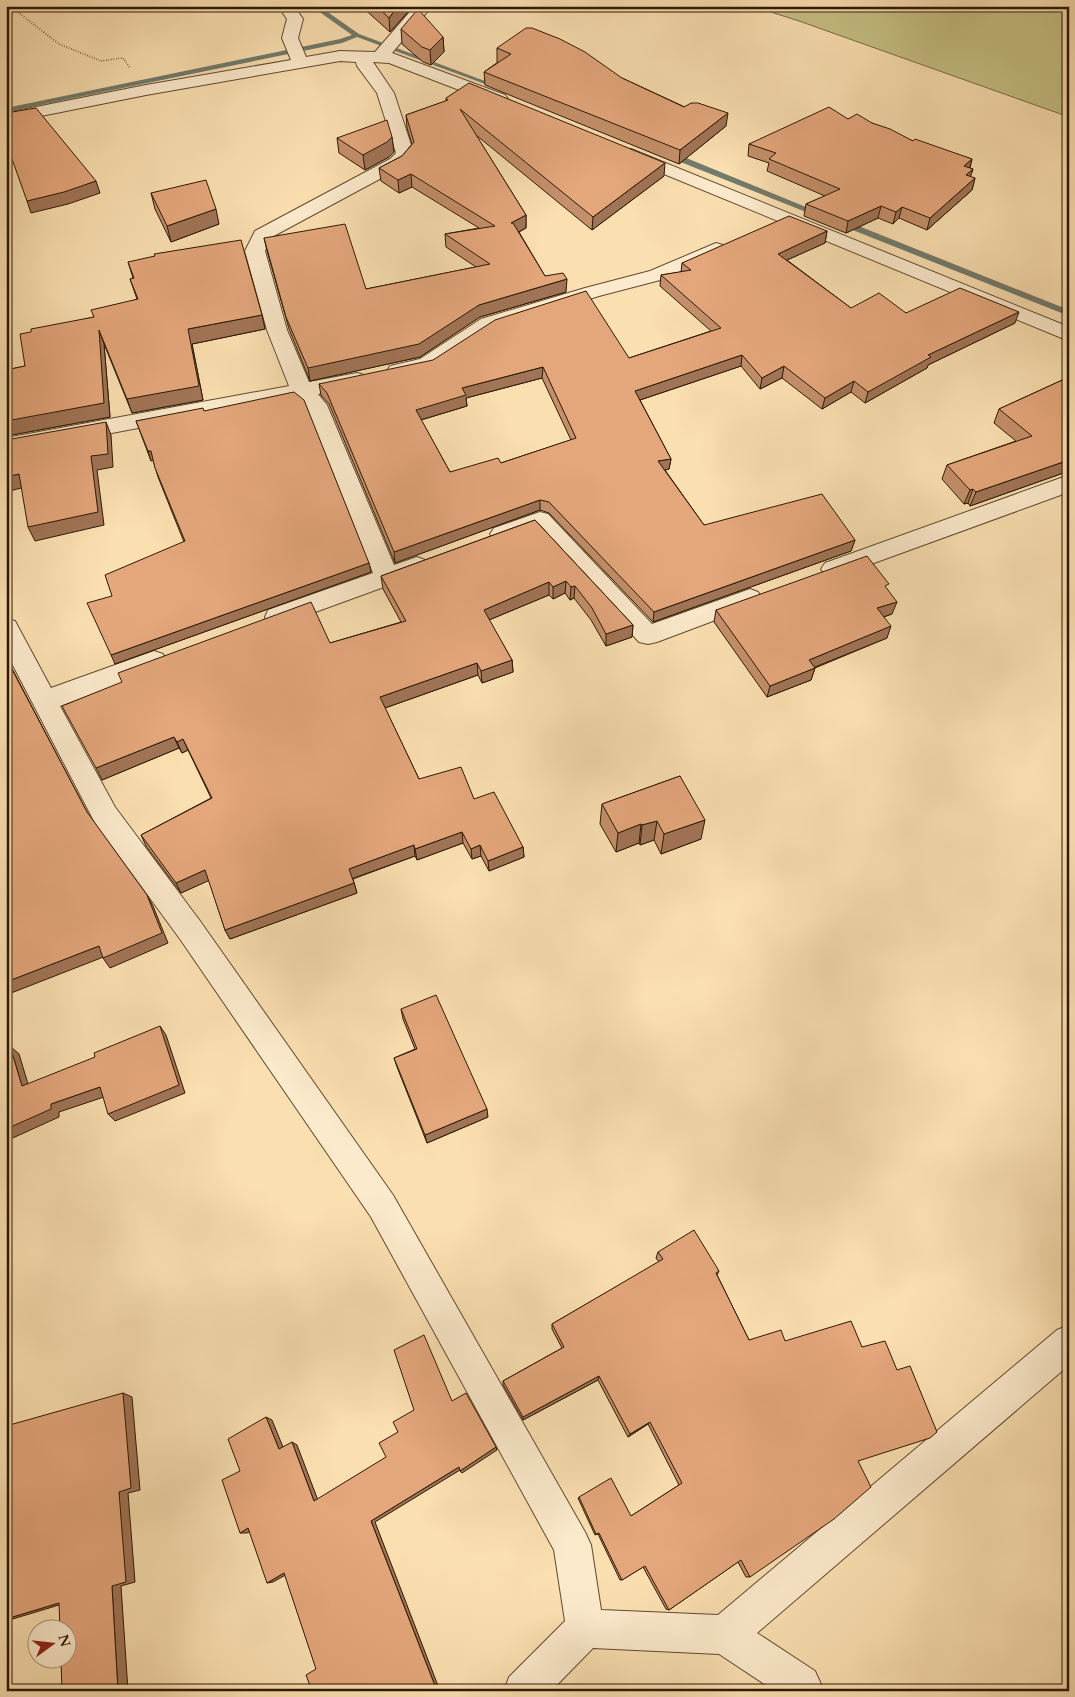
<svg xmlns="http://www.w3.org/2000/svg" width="1075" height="1697" viewBox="0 0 1075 1697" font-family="Cardo,serif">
<rect width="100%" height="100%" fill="#fadfb1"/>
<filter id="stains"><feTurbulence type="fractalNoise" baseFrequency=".004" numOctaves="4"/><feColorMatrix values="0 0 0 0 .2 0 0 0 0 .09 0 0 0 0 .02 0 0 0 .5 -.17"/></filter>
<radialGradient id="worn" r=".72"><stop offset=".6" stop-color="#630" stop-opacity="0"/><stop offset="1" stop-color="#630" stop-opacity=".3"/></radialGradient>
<!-- green -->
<path fill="#c6c086" stroke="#7a6c45" d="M 752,6 L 1069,6 L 1069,117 L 799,21 Z"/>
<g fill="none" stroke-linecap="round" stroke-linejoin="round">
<!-- stream -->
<path fill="#717b6c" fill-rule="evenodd" d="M 311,6 L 319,6 L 359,34 L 501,87 L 496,88 L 357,37 L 342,43 L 6,112 L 6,108 L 340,39 L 352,35 Z
M 668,153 L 674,153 L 823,214 L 816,216 L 668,157 Z
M 840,221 L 846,221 L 1069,310 L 1069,316 L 840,225 Z"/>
<!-- minor casing -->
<g stroke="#604a2f" stroke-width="2">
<path id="minor" d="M 278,6 L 294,6 L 303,19 L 298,38 L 306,57 L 340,51 L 375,52 L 415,6 L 432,6 L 392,53 L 505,95 L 508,99 L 505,103 L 499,104 L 493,103 L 389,63 L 373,62 L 394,93 L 414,154 L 402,167 L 270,238 L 265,251 L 287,330 L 309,382 L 357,373 L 364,375 L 368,380 L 364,385 L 318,394 L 327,405 L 394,565 L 417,557 L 425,560 L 429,566 L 425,572 L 277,626 L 268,624 L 265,617 L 268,610 L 373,573 L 307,408 L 297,398 L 6,453 L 6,438 L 289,386 L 267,330 L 245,251 L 255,231 L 390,159 L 396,153 L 377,93 L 357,66 L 356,62 L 340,61 L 146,95 L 6,123 L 6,113 L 146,85 L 291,60 L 282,38 L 287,19 Z
M 631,149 L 1069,327 L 1069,341 L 625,158 L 622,154 L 625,150 Z
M 716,243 L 723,245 L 726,249 L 723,253 L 664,279 L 599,296 L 495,329 L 434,369 L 397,378 L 390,376 L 387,371 L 390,366 L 420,359 L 481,319 L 585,288 L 650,271 Z
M 1069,475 L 1069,492 L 841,575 L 833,578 L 825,575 L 821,569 L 825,563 Z
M 540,512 L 548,514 L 652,624 L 750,589 L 758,592 L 762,598 L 758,604 L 657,642 L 648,644 L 639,642 L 536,530 L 502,542 L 494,540 L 490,534 L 494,528 Z
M 6,619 L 15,621 L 51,688 L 154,651 L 163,654 L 166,661 L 163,668 L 60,706 L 115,807 L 200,921 L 393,1195 L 585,1532 L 591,1545 L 601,1610 L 718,1615 L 1057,1330 L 1069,1325 L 1069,1365 L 757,1633 L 815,1671 L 824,1691 L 775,1691 L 719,1654 L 593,1648 L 551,1691 L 504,1691 L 509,1677 L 565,1621 L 554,1550 L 371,1217 L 180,939 L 95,823 L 6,652 Z"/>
</g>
<!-- path -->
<path stroke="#2d1904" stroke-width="2" stroke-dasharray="0.5 2" stroke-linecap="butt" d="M 10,6 L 59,44 L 101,61 L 123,58 L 130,68"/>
<!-- minor -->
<use href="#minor" fill="#fceacc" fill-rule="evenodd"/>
</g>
<!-- wall -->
<path fill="#c48f6a" stroke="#2d1904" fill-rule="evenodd" d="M 361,6 L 407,6 L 408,12 L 390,32 Z
M 401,29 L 443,37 L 444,52 L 431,65 L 423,62 L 402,44 Z
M 497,48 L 622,78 L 726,126 L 679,164 L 485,85 L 484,72 L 498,62 L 497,62 Z
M 446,98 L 664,176 L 592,230 L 476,135 L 526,215 L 526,228 L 519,232 L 545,276 L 566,292 L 480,317 L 420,357 L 310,381 L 289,329 L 267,251 L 264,238 L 366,289 L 476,267 L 446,247 L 445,234 L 479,228 L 412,187 L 399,193 L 381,181 L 379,168 L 402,156 L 412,144 L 407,128 L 406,115 L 446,101 Z
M 848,119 L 872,123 L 913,141 L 972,159 L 970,168 L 973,169 L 970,177 L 975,178 L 972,190 L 927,230 L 899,218 L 893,224 L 878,218 L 846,233 L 804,216 L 806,204 L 825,196 L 767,171 L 769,163 L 748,156 L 749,144 Z
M 392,137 L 394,152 L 389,157 L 365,170 L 339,153 L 337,138 Z
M 151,193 L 219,224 L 171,242 L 155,209 Z
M 827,231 L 825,243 L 787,260 L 851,308 L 1015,323 L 928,365 L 927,368 L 865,403 L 851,392 L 822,409 L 782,378 L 760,389 L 741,366 L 640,400 L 671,459 L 669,469 L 665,470 L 704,525 L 855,540 L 851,551 L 653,622 L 549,513 L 540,510 L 395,563 L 329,404 L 321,395 L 319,384 L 629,358 L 711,331 L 660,286 L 661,275 L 681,272 L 682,263 ZM 542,378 L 571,440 L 501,463 L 450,472 L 421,420 L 467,406 L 466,398 Z
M 128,262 L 262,315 L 265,329 L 192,344 L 203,400 L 132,413 L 104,344 L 110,417 L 6,436 L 6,370 L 25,366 L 31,332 L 94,317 L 137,299 L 130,279 L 133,278 Z
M 1069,377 L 1069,471 L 970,506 L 968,503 L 964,504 L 942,479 L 947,465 L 1016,441 L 994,423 L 999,409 Z
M 204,411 L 369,563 L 371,572 L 115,664 L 112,596 L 184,542 L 158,477 L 153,460 L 151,461 L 136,421 Z
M 535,520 L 633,625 L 632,637 L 606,646 L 591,620 L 574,598 L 570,600 L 565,593 L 553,599 L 549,595 L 489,620 L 512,660 L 513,672 L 482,683 L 478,675 L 385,708 L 419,779 L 474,799 L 523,847 L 524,857 L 489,871 L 481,856 L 472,859 L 463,843 L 417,860 L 415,856 L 353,879 L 357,893 L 230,939 L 225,930 L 209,880 L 181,893 L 146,846 L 141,835 L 211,798 L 188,750 L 182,753 L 179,748 L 102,780 L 330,643 L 401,622 L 383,589 L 381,576 Z
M 887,589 L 892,614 L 884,617 L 887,638 L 815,668 L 811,680 L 767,697 L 714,622 L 716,610 Z
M 680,776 L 701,839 L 661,854 L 654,840 L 640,845 L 639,843 L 616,852 L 600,824 L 602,804 Z
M 401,1009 L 488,1117 L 427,1143 L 397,1067 L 394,1058 L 415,1049 L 403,1019 Z
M 1069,1046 L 1069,1062 L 1063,1051 Z
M 658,1252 L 719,1271 L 717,1275 L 749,1340 L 785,1341 L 858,1461 L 750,1577 L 746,1577 L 738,1562 L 669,1610 L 666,1609 L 643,1567 L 622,1580 L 620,1580 L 598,1534 L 595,1535 L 578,1498 L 579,1497 L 631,1516 L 679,1485 L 648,1424 L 628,1437 L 598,1380 L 523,1420 L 503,1385 L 503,1381 L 562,1348 L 552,1329 L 552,1324 L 659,1262 L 656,1258 Z"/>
<!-- shaded-wall -->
<path fill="#a07456" stroke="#2d1904" d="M 398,6 L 407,6 L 408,12 L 390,32 L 389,18 Z
M 443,37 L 444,52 L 431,65 L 430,50 Z
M 728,113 L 726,126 L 679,164 L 680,150 Z
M 392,137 L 394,152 L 389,157 L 365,170 L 363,155 Z
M 6,145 L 7,145 L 11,157 L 6,158 Z
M 972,159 L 969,170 L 964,166 Z
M 665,163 L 664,176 L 592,230 L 593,217 Z
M 973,169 L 969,181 L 966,175 Z
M 411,174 L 412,187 L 399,193 L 398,180 Z
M 975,178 L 972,190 L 927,230 L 930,218 Z
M 96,181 L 100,193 L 68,204 L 31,213 L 27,201 Z
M 881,206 L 878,218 L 846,233 L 848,221 Z
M 902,207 L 899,218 L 893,224 L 896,212 Z
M 216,209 L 219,224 L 171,242 L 167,226 Z
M 526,215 L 526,228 L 511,236 L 511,223 Z
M 827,231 L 825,243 L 776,265 L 778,254 Z
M 567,279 L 566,292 L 480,317 L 420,357 L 310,381 L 308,368 L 479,305 Z
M 1019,312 L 1015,323 L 928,365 L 927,368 L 865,403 L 868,392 L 928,355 Z
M 262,315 L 265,329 L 192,344 L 203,400 L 132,413 L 127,399 L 188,329 Z
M 99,330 L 104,344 L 110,417 L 6,436 L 6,421 Z
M 742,355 L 741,366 L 634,402 L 635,391 Z
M 784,366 L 782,378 L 760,389 L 762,378 Z
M 543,367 L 542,378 L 466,398 L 467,406 L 417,421 L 416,410 L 462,388 Z
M 854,381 L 851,392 L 822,409 L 825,398 Z
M 106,422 L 111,435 L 113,467 L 97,470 L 104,525 L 35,541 L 28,527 L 91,456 Z
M 148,451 L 151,451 L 154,460 L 151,461 Z
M 671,459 L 669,469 L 657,472 L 658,461 Z
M 1069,460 L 1069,471 L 970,506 L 976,492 Z
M 19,474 L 25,487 L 6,492 L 6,477 Z
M 973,489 L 968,503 L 964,504 L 970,490 Z
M 540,500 L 540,510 L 395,563 L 394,552 Z
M 855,540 L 851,551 L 653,622 L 654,612 Z
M 369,563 L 371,572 L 115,664 L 111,655 Z
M 566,581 L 565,593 L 553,599 L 553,587 Z
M 549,582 L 549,595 L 484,622 L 484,610 Z
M 575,586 L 574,598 L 570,600 L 571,587 Z
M 897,602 L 892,614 L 873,620 L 877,608 Z
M 633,625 L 632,637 L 606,646 L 606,634 Z
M 891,626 L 887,638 L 805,671 L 809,660 Z
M 6,657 L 93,824 L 87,812 L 6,658 Z
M 512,660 L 513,672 L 482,683 L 481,671 Z
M 477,663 L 478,675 L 382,709 L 380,697 Z
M 815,668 L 811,680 L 767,697 L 770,686 Z
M 174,737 L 179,748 L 102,780 L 96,768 Z
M 183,739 L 188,750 L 182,753 L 177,742 Z
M 705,820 L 701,839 L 661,854 L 664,834 Z
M 657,821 L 654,840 L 640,845 L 642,825 Z
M 641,824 L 639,843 L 616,852 L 618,833 Z
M 462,832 L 463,843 L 417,860 L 415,849 Z
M 414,845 L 415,856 L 351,879 L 349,869 Z
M 480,845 L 481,856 L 472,859 L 471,849 Z
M 523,847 L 524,857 L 489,871 L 488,861 Z
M 205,870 L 210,880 L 181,893 L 176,883 Z
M 354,883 L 357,893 L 230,939 L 225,930 Z
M 147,895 L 153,906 L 168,943 L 110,968 L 103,958 Z
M 99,946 L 106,956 L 6,995 L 6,982 Z
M 160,1026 L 166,1035 L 185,1093 L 115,1121 L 108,1114 Z
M 10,1046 L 19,1054 L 31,1094 L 22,1086 Z
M 100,1087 L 107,1096 L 59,1112 L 59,1117 L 6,1141 L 6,1129 L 51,1104 Z
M 487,1109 L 488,1117 L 427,1143 L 425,1135 Z
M 599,1376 L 598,1380 L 523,1420 L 523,1417 Z
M 123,1393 L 132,1397 L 140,1490 L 128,1493 L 135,1582 L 121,1586 L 128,1691 L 118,1691 L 112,1586 L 119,1492 Z
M 266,1417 L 272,1420 L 285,1452 L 279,1449 Z
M 650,1422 L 648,1424 L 628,1437 L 630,1434 Z
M 292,1442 L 297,1445 L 319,1503 L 314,1501 Z
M 496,1447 L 497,1450 L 462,1473 L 460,1471 Z
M 459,1467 L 460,1470 L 375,1522 L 440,1691 L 437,1691 L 371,1521 Z
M 248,1528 L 254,1529 L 247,1533 L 240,1533 Z
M 284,1573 L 289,1573 L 273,1582 L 267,1583 Z
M 69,1602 L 6,1621 L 6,1619 L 59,1603 Z"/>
<!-- building -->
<path fill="#e4a67b" stroke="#2d1904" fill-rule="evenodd" d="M 376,6 L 398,6 L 389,18 Z
M 418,9 L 443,37 L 430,50 L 422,47 L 401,29 Z
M 526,28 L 532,28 L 560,39 L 585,52 L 622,78 L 684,107 L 691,103 L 698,103 L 728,113 L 680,150 L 484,72 L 511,54 L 497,48 Z
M 469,83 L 665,163 L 593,217 L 460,109 L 526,215 L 511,223 L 513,223 L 545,276 L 563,273 L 567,279 L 479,305 L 419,344 L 308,368 L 286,317 L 264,238 L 345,224 L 366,289 L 490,264 L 445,234 L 495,226 L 411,174 L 398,180 L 379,168 L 402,156 L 414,142 L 406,115 L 448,100 L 446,98 Z
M 829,107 L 848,119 L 857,114 L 872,123 L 890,129 L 913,141 L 915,139 L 972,159 L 964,166 L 973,169 L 966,175 L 975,178 L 930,218 L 902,207 L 896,212 L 881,206 L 848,221 L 806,204 L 840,189 L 769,159 L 776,153 L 749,144 Z
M 36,108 L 96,181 L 64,192 L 27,201 L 7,145 L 6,145 L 6,113 Z
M 387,120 L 392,137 L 387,142 L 363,155 L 337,138 Z
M 206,180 L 216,209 L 167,226 L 151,193 Z
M 789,216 L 827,231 L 778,254 L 851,308 L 879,293 L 906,313 L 960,288 L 1019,312 L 928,355 L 931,357 L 868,392 L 854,381 L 825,398 L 784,366 L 762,378 L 742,355 L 635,391 L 671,459 L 658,461 L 704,525 L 822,494 L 855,540 L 654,612 L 549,502 L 540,500 L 394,552 L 327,393 L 319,384 L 433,360 L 495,320 L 586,291 L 629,358 L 721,328 L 661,275 L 691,270 L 682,263 ZM 543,367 L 576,438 L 501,463 L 498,458 L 450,472 L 416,410 L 466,395 L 462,388 Z
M 241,240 L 262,315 L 188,329 L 199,386 L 127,399 L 99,330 L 104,403 L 6,421 L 6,370 L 25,366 L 20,334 L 31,332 L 31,329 L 94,317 L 91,310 L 138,299 L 130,279 L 134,278 L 128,262 L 155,256 L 154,254 Z
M 1069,377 L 1069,460 L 976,492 L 973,489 L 970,490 L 947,465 L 1032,436 L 999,409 Z
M 294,392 L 304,400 L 369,563 L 111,655 L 87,603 L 112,596 L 105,575 L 185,541 L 155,468 L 151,451 L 148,451 L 136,421 L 203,408 L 204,411 Z
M 106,422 L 108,454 L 91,456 L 98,512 L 28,527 L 19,474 L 6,477 L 6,440 Z
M 535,520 L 633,625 L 606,634 L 592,608 L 575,586 L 571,587 L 566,581 L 553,587 L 549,582 L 484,610 L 512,660 L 481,671 L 477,663 L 380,697 L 419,779 L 461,767 L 474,799 L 494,792 L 523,847 L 488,861 L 480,845 L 471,849 L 462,832 L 415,849 L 414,845 L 349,869 L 354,883 L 225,930 L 205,870 L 176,883 L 141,835 L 212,798 L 183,739 L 177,742 L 174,737 L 96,768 L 62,706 L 122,682 L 118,673 L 311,602 L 330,643 L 406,621 L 381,576 Z
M 867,556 L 889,584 L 885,586 L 897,602 L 877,608 L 891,626 L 809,660 L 815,668 L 770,686 L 716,610 Z
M 6,658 L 87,812 L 147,895 L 162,933 L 103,958 L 99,946 L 6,982 Z
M 680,776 L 705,820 L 664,834 L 657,821 L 642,825 L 641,824 L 618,833 L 602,804 Z
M 436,995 L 487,1109 L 425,1135 L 394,1058 L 417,1049 L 401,1009 Z
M 160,1026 L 179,1085 L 108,1114 L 100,1087 L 51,1104 L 51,1109 L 6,1129 L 6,1047 L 10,1046 L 22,1086 L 95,1057 L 94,1053 Z
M 694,1230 L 719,1271 L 716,1273 L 749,1340 L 781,1330 L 785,1341 L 851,1321 L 862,1347 L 885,1341 L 897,1370 L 910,1366 L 937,1432 L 930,1438 L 858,1461 L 871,1487 L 834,1519 L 750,1577 L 741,1560 L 669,1610 L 645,1566 L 622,1580 L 599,1533 L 596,1534 L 579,1497 L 611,1478 L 631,1516 L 682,1483 L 650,1422 L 630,1434 L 599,1376 L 523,1417 L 503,1381 L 564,1347 L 552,1324 L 663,1259 L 658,1252 Z
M 424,1335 L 452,1401 L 466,1393 L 496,1447 L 460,1471 L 459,1467 L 371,1521 L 437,1691 L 312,1691 L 306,1675 L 316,1669 L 284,1573 L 267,1583 L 248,1528 L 240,1533 L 222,1480 L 240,1471 L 228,1439 L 266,1417 L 279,1449 L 292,1442 L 314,1501 L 386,1457 L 379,1443 L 398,1432 L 393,1422 L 414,1410 L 394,1350 Z
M 123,1393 L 131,1488 L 119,1492 L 126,1582 L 112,1586 L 118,1691 L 62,1691 L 61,1660 L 68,1660 L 68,1630 L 60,1630 L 59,1603 L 6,1619 L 6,1426 Z"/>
<!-- margin -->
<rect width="1075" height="1697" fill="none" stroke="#fadfb1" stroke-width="25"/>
<rect x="8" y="8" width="1060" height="1682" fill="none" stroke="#2d1904" stroke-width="2.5"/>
<rect x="12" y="12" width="1050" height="1672" fill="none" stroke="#2d1904"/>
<!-- north arrow -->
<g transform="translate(52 1644) rotate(75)"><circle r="24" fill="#fceacc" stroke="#a9967c"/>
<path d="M0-4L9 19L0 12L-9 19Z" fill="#8f2418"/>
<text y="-8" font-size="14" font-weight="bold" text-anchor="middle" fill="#2d1904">N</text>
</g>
<rect width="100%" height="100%" filter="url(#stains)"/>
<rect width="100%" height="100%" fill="url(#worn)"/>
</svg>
